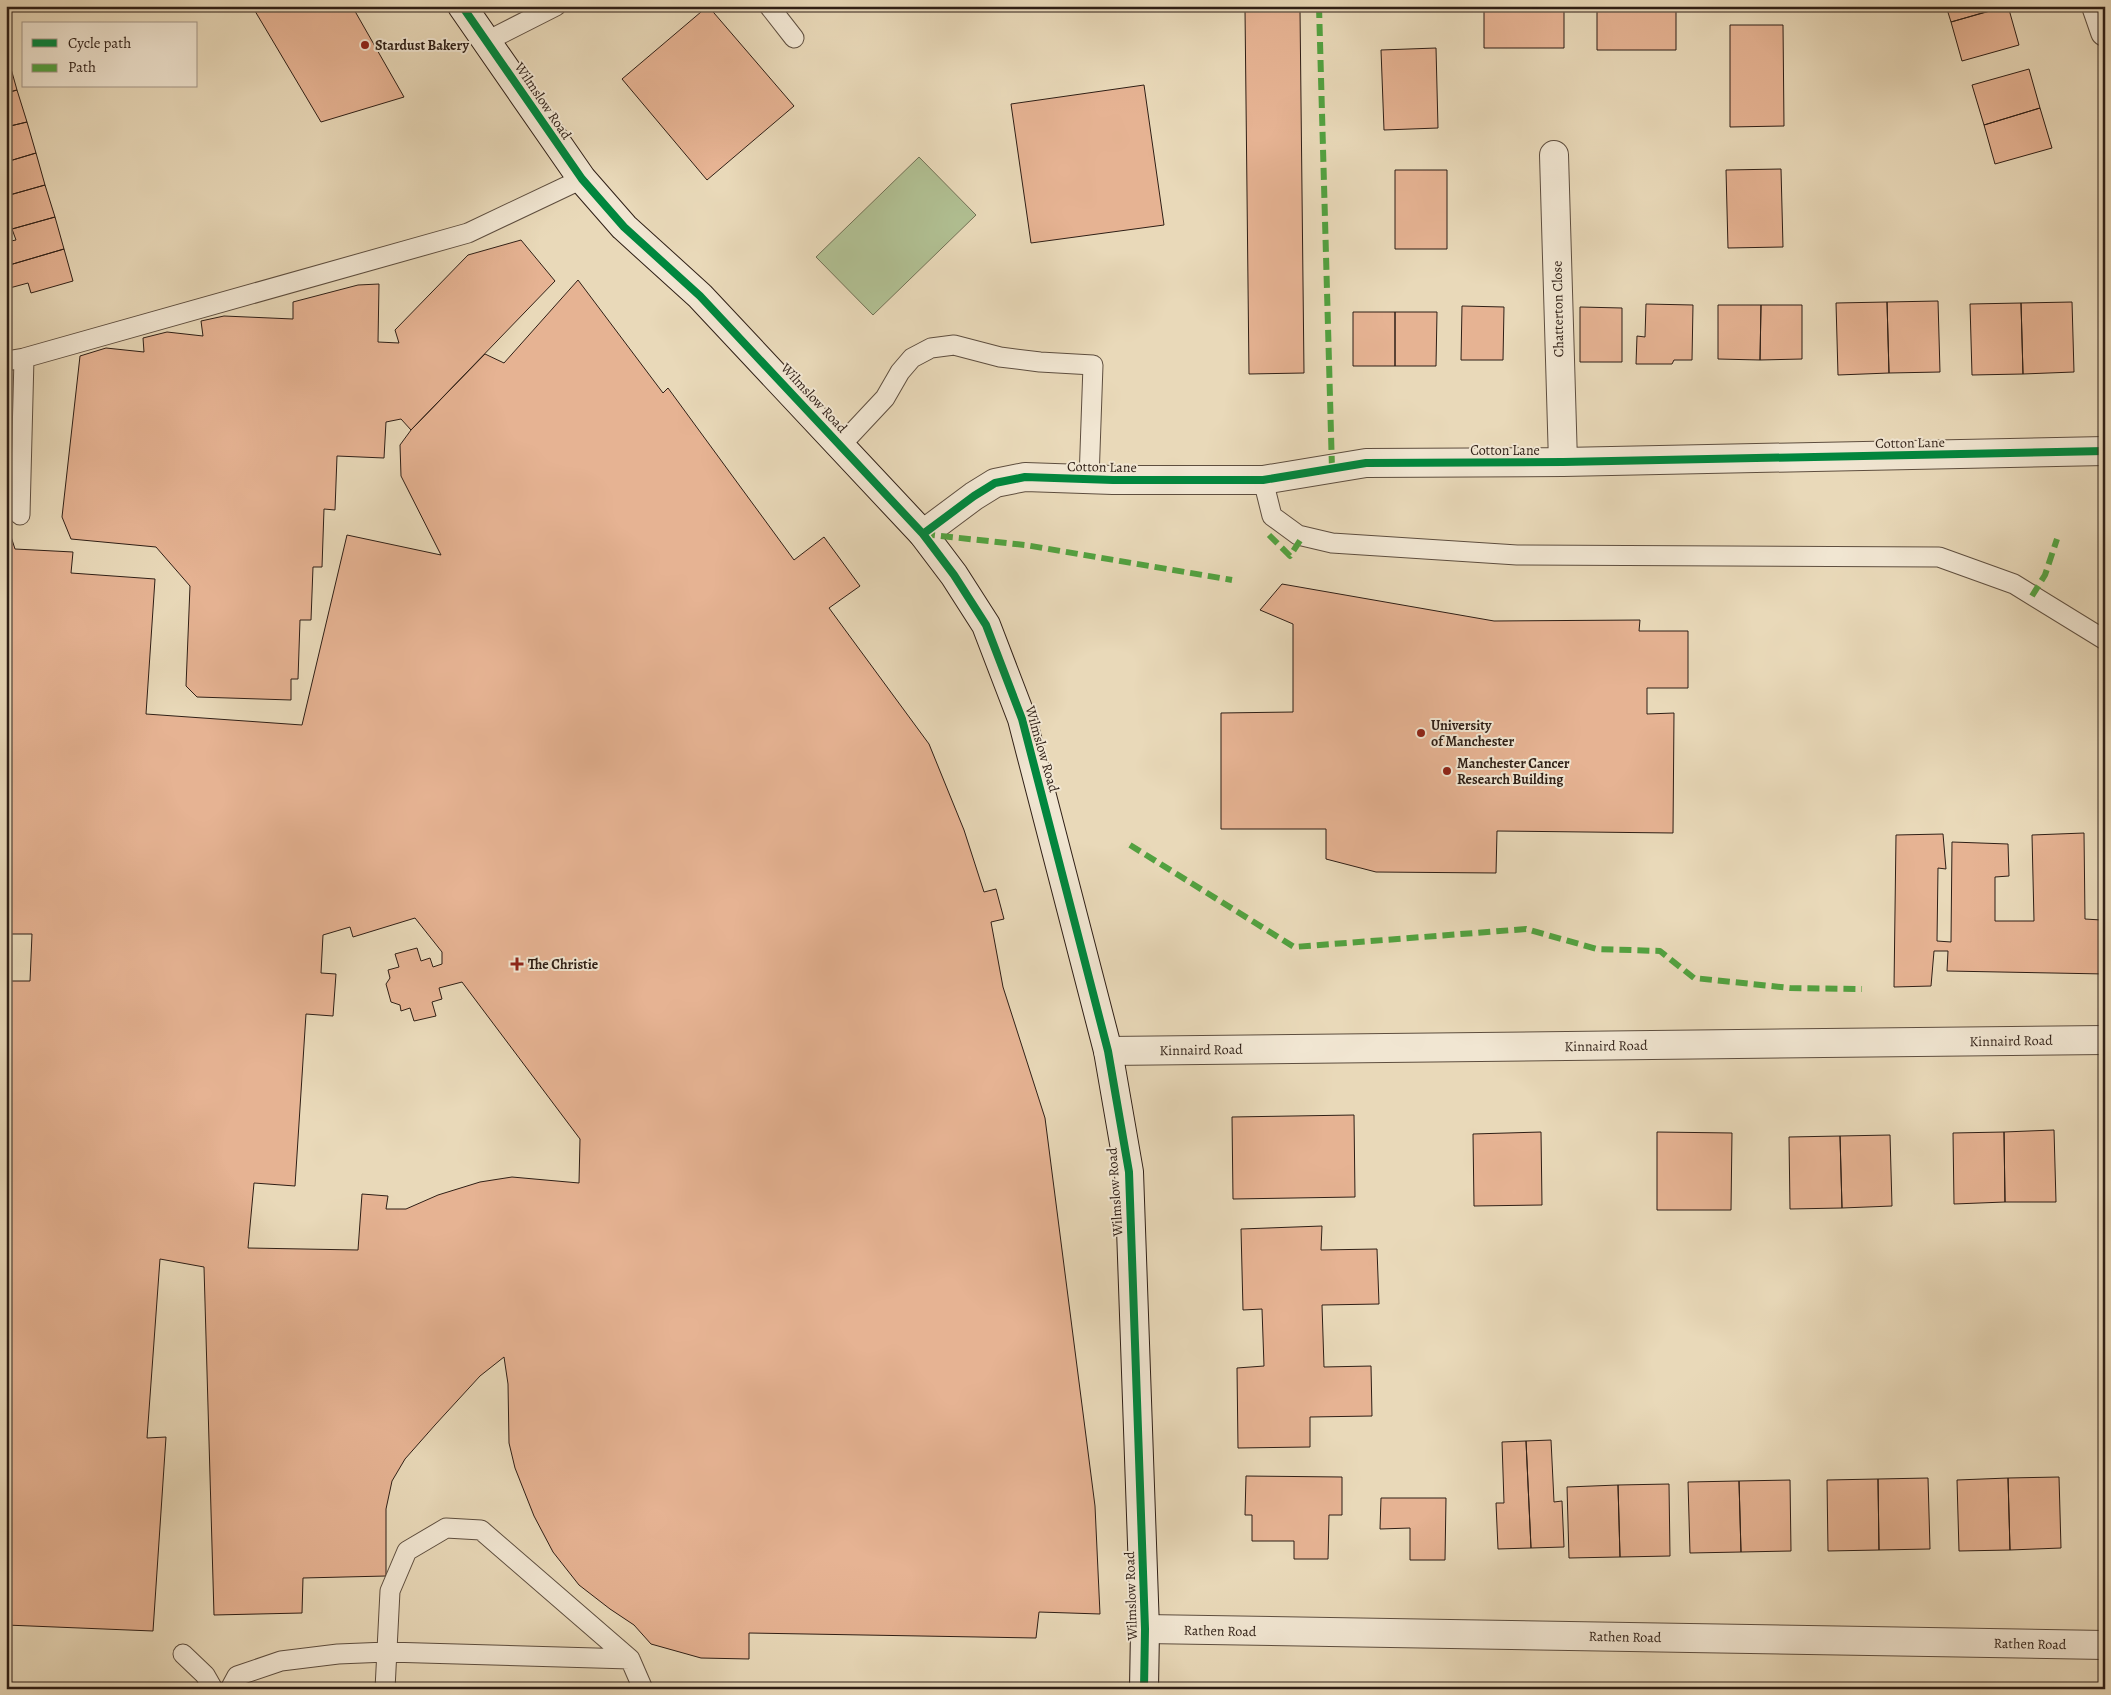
<svg xmlns="http://www.w3.org/2000/svg" width="2111" height="1695" viewBox="0 0 2111 1695" font-family="Alegreya,serif">
<rect width="100%" height="100%" fill="#e9d9b9"/>
<filter id="stains"><feTurbulence type="fractalNoise" baseFrequency=".004" numOctaves="4"/><feColorMatrix values="0 0 0 0 .2 0 0 0 0 .09 0 0 0 0 .02 0 0 0 .5 -.17"/></filter>
<radialGradient id="worn" r=".72"><stop offset=".6" stop-color="#630" stop-opacity="0"/><stop offset="1" stop-color="#630" stop-opacity=".3"/></radialGradient>
<!-- green -->
<path fill="#b1c093" stroke="#707054" d="M 919,157 L 976,215 L 873,315 L 816,257 Z"/>
<!-- building -->
<path fill="#e6b393" stroke="#2f1f16" fill-rule="evenodd" d="M 252,6 L 352,6 L 404,97 L 321,122 Z
M 708,6 L 794,106 L 707,180 L 622,79 Z
M 1484,6 L 1564,6 L 1564,48 L 1484,48 Z
M 1597,6 L 1676,6 L 1676,50 L 1597,50 Z
M 1946,6 L 2006,6 L 1951,22 Z
M 2008,6 L 2019,45 L 1962,61 L 1951,22 Z
M 1245,10 L 1300,10 L 1304,373 L 1249,374 Z
M 1730,25 L 1783,25 L 1784,126 L 1730,127 Z
M 1436,48 L 1438,128 L 1384,130 L 1381,50 Z
M 6,58 L 8,58 L 17,90 L 6,93 Z
M 2029,69 L 2040,108 L 1984,125 L 1972,85 Z
M 1144,85 L 1164,225 L 1031,243 L 1011,104 Z
M 17,90 L 27,122 L 6,127 L 6,93 Z
M 2040,108 L 2052,148 L 1995,164 L 1984,125 Z
M 27,122 L 36,153 L 6,162 L 6,127 Z
M 36,153 L 45,185 L 6,196 L 6,162 Z
M 1781,169 L 1783,247 L 1728,248 L 1726,170 Z
M 1395,170 L 1447,170 L 1447,249 L 1395,249 Z
M 45,185 L 55,217 L 12,229 L 10,219 L 6,220 L 6,196 Z
M 55,217 L 64,249 L 6,266 L 6,242 L 16,240 L 12,229 Z
M 521,240 L 555,281 L 411,430 L 401,419 L 386,422 L 384,458 L 337,456 L 335,510 L 324,509 L 322,567 L 313,567 L 311,620 L 300,620 L 298,679 L 291,679 L 291,700 L 197,697 L 186,686 L 190,586 L 156,547 L 71,539 L 62,517 L 80,356 L 106,348 L 144,352 L 143,338 L 167,332 L 203,336 L 201,321 L 224,316 L 293,319 L 293,302 L 358,285 L 379,284 L 378,342 L 399,343 L 395,330 L 468,255 Z
M 64,249 L 73,281 L 31,293 L 28,283 L 6,289 L 6,266 Z
M 578,280 L 663,393 L 668,388 L 794,560 L 824,537 L 860,586 L 829,608 L 929,744 L 964,830 L 984,892 L 996,889 L 1004,919 L 991,922 L 1003,987 L 1045,1118 L 1095,1506 L 1100,1614 L 1039,1612 L 1036,1638 L 749,1633 L 749,1659 L 701,1658 L 651,1644 L 634,1625 L 610,1609 L 579,1585 L 553,1552 L 534,1516 L 515,1468 L 509,1443 L 508,1384 L 504,1357 L 480,1376 L 435,1425 L 405,1459 L 392,1481 L 386,1509 L 386,1576 L 303,1578 L 302,1613 L 214,1615 L 204,1267 L 160,1259 L 147,1438 L 166,1437 L 153,1631 L 6,1625 L 6,962 L 11,963 L 11,981 L 30,981 L 32,934 L 6,934 L 6,521 L 15,549 L 73,552 L 71,573 L 155,579 L 146,714 L 302,725 L 347,535 L 441,555 L 401,476 L 400,445 L 411,430 L 485,354 L 504,363 ZM 415,918 L 442,952 L 442,964 L 433,967 L 430,958 L 421,961 L 417,948 L 395,954 L 399,967 L 388,970 L 390,978 L 386,984 L 391,1002 L 400,1005 L 401,1011 L 410,1008 L 414,1021 L 436,1016 L 432,1002 L 442,999 L 439,988 L 462,982 L 580,1139 L 579,1183 L 512,1177 L 480,1182 L 438,1195 L 406,1209 L 386,1209 L 388,1196 L 362,1194 L 358,1250 L 248,1248 L 254,1183 L 295,1186 L 306,1014 L 333,1016 L 336,974 L 321,973 L 323,935 L 350,927 L 353,937 Z
M 1938,301 L 1940,372 L 1889,373 L 1887,302 Z
M 1887,302 L 1889,373 L 1838,375 L 1836,303 Z
M 2072,302 L 2074,372 L 2023,374 L 2021,303 Z
M 2021,303 L 2023,374 L 1972,375 L 1970,304 Z
M 1646,304 L 1693,305 L 1692,360 L 1674,360 L 1672,364 L 1636,364 L 1637,336 L 1645,337 Z
M 1718,305 L 1761,305 L 1760,360 L 1718,359 Z
M 1761,305 L 1802,305 L 1802,359 L 1760,360 Z
M 1462,306 L 1504,307 L 1503,360 L 1461,360 Z
M 1580,307 L 1622,308 L 1622,362 L 1580,362 Z
M 1353,312 L 1395,312 L 1395,366 L 1353,366 Z
M 1395,312 L 1437,312 L 1436,366 L 1395,366 Z
M 1282,584 L 1494,621 L 1640,620 L 1639,631 L 1688,631 L 1688,688 L 1647,688 L 1647,714 L 1674,713 L 1673,833 L 1497,831 L 1496,873 L 1376,872 L 1326,859 L 1326,829 L 1221,829 L 1221,713 L 1293,712 L 1293,624 L 1260,610 Z
M 2084,833 L 2085,919 L 2101,920 L 2100,859 L 2105,859 L 2105,974 L 1947,971 L 1948,951 L 1934,951 L 1931,986 L 1894,987 L 1896,835 L 1943,834 L 1946,869 L 1938,868 L 1937,941 L 1951,942 L 1952,842 L 2008,844 L 2009,876 L 1995,877 L 1995,921 L 2034,921 L 2032,835 Z
M 1354,1115 L 1355,1197 L 1233,1199 L 1232,1117 Z
M 2054,1130 L 2056,1202 L 2005,1202 L 2004,1132 Z
M 1541,1132 L 1542,1205 L 1474,1206 L 1473,1134 Z
M 1657,1132 L 1732,1133 L 1731,1210 L 1657,1210 Z
M 2004,1132 L 2005,1202 L 1954,1204 L 1953,1133 Z
M 1890,1135 L 1892,1206 L 1842,1208 L 1840,1136 Z
M 1840,1136 L 1842,1208 L 1790,1209 L 1789,1137 Z
M 1322,1226 L 1321,1250 L 1377,1249 L 1379,1304 L 1322,1305 L 1324,1367 L 1371,1366 L 1372,1416 L 1310,1417 L 1310,1447 L 1238,1448 L 1237,1368 L 1264,1366 L 1262,1309 L 1243,1310 L 1241,1229 Z
M 1551,1440 L 1554,1502 L 1562,1501 L 1564,1547 L 1531,1548 L 1526,1441 Z
M 1526,1441 L 1531,1548 L 1498,1549 L 1496,1503 L 1504,1503 L 1502,1442 Z
M 1246,1476 L 1342,1477 L 1342,1515 L 1329,1515 L 1328,1559 L 1294,1559 L 1294,1541 L 1252,1541 L 1252,1515 L 1245,1515 Z
M 2059,1477 L 2061,1548 L 2010,1550 L 2008,1478 Z
M 1928,1478 L 1930,1549 L 1879,1550 L 1878,1479 Z
M 2008,1478 L 2010,1550 L 1959,1551 L 1957,1480 Z
M 1878,1479 L 1879,1550 L 1828,1551 L 1827,1480 Z
M 1790,1480 L 1791,1551 L 1741,1552 L 1739,1481 Z
M 1739,1481 L 1741,1552 L 1690,1553 L 1688,1482 Z
M 1669,1484 L 1670,1556 L 1620,1557 L 1618,1485 Z
M 1618,1485 L 1620,1557 L 1569,1558 L 1567,1487 Z
M 1381,1498 L 1446,1498 L 1445,1560 L 1410,1560 L 1410,1528 L 1380,1529 Z"/>
<g fill="none" stroke-linecap="round" stroke-linejoin="round">
<!-- lane casing -->
<g stroke="#5e4e3f" stroke-width="21">
<path id="lane" d="M 769,6 L 794,38
M 487,41 L 556,6
M 6,361 L 24,358 L 468,233 L 582,179
M 841,445 L 885,398 L 900,372 L 912,358 L 931,348 L 954,345 L 1000,357 L 1040,362 L 1093,365 L 1089,480
M 1263,480 L 1272,516 L 1298,535 L 1332,543 L 1517,555 L 1939,557 L 2014,584 L 2105,640
M 20,515 L 24,358
M 183,1654 L 205,1675 L 213,1689
M 230,1689 L 237,1676 L 281,1661 L 338,1654 L 387,1652 L 630,1659
M 385,1689 L 390,1591 L 407,1551 L 446,1528 L 481,1530 L 630,1659 L 643,1689"/>
</g>
<!-- street casing -->
<g stroke="#5e4e3f" stroke-width="30">
<path id="street" d="M 2096,6 L 2105,32
M 1554,155 L 1563,462
M 923,534 L 974,496 L 995,483 L 1025,477 L 1113,480 L 1263,480 L 1366,463 L 1563,462 L 2105,451
M 1108,1051 L 2105,1040
M 1145,1629 L 2105,1645"/>
</g>
<!-- secondary casing -->
<g stroke="#2f1f16" stroke-width="30">
<path id="secondary" d="M 462,6 L 582,179 L 624,227 L 700,296 L 923,534 L 954,575 L 986,625 L 1022,719 L 1108,1051 L 1129,1172 L 1145,1629 L 1144,1689"/>
</g>
<!-- lane -->
<use href="#lane" stroke="#f1e6d2" stroke-width="19"/>
<!-- street -->
<use href="#street" stroke="#f1e6d2" stroke-width="28"/>
<!-- secondary -->
<use href="#secondary" stroke="#f1e6d2" stroke-width="28"/>
<!-- quiet -->
<path stroke="#52a240" stroke-width="6" stroke-dasharray="12 6" stroke-linecap="butt" d="M 1319,6 L 1332,469
M 923,534 L 1025,545 L 1232,580
M 1269,535 L 1290,556 L 1303,536
M 2032,596 L 2045,575 L 2057,539
M 1130,845 L 1294,947 L 1526,929 L 1597,949 L 1660,951 L 1694,978 L 1790,988 L 1862,989"/>
<!-- cycleway casing -->
<g stroke="#f1e6d2" stroke-width="11">
<path id="cycleway" d="M 462,6 L 582,179 L 624,227 L 700,296 L 923,534 L 954,575 L 986,625 L 1022,719 L 1108,1051 L 1129,1172 L 1145,1629 L 1144,1689
M 923,534 L 974,496 L 995,483 L 1025,477 L 1113,480 L 1263,480 L 1366,463 L 1563,462 L 2105,451"/>
</g>
<!-- cycleway -->
<use href="#cycleway" stroke="#00873e" stroke-width="8"/>
</g>
<!-- markers -->
<g fill="#8f2418" stroke="#f1e6d2" stroke-width="2">
<circle cx="365" cy="45" r="5"/>
<circle cx="1421" cy="733" r="5"/>
<circle cx="1447" cy="771" r="5"/>
<path d="M514.5 956.5h5v5h5v5h-5v5h-5v-5h-5v-5h5z"/>
</g>
<g text-anchor="middle" dominant-baseline="central" stroke-width="4" stroke-linejoin="round" paint-order="stroke">
<!-- poi labels -->
<g font-size="14" font-weight="bold" fill="#2f1f16" stroke="#f1e6d2" text-anchor="start">
<text x="375" y="45">Stardust Bakery</text>
<text x="1431" y="725">University<tspan x="1431" dy="16">of Manchester</tspan></text>
<text x="1457" y="763">Manchester Cancer<tspan x="1457" dy="16">Research Building</tspan></text>
<text x="528" y="964">The Christie</text>
</g>
<!-- street labels -->
<g font-size="14" fill="#2f1f16" stroke="#f1e6d2">
<text transform="translate(543 101) rotate(56)">Wilmslow Road</text>
<text transform="translate(1558 309) rotate(-91)">Chatterton Close</text>
<text transform="translate(814 398) rotate(47)">Wilmslow Road</text>
<text transform="translate(1910 443) rotate(-1)">Cotton Lane</text>
<text x="1505" y="450">Cotton Lane</text>
<text transform="translate(1102 467) rotate(1)">Cotton Lane</text>
<text transform="translate(1042 749) rotate(74)">Wilmslow Road</text>
<text transform="translate(2011 1041) rotate(-1)">Kinnaird Road</text>
<text transform="translate(1606 1046) rotate(-1)">Kinnaird Road</text>
<text transform="translate(1201 1050) rotate(-1)">Kinnaird Road</text>
<text transform="translate(1115 1192) rotate(-94)">Wilmslow Road</text>
<text transform="translate(1131 1596) rotate(-92)">Wilmslow Road</text>
<text transform="translate(1220 1631) rotate(1)">Rathen Road</text>
<text transform="translate(1625 1637) rotate(1)">Rathen Road</text>
<text transform="translate(2030 1644) rotate(1)">Rathen Road</text>
</g>
</g>
<!-- margin -->
<rect width="2111" height="1695" fill="none" stroke="#e9d9b9" stroke-width="25"/>
<rect x="8" y="8" width="2096" height="1680" fill="none" stroke="#2f1f16" stroke-width="2.5"/>
<rect x="12" y="12" width="2086" height="1670" fill="none" stroke="#2f1f16"/>
<!-- legend -->
<rect x="22" y="22" width="175" height="65" fill="#f1e6d2" stroke="#a39687"/>
<rect x="32" y="39" width="25" height="8" fill="#00873e" stroke="#a39687"/>
<text x="68" y="48" font-size="15" fill="#2f1f16">Cycle path</text>
<rect x="32" y="64" width="25" height="8" fill="#52a240" stroke="#a39687"/>
<text x="68" y="72" font-size="15" fill="#2f1f16">Path</text>
<rect width="100%" height="100%" filter="url(#stains)"/>
<rect width="100%" height="100%" fill="url(#worn)"/>
</svg>
